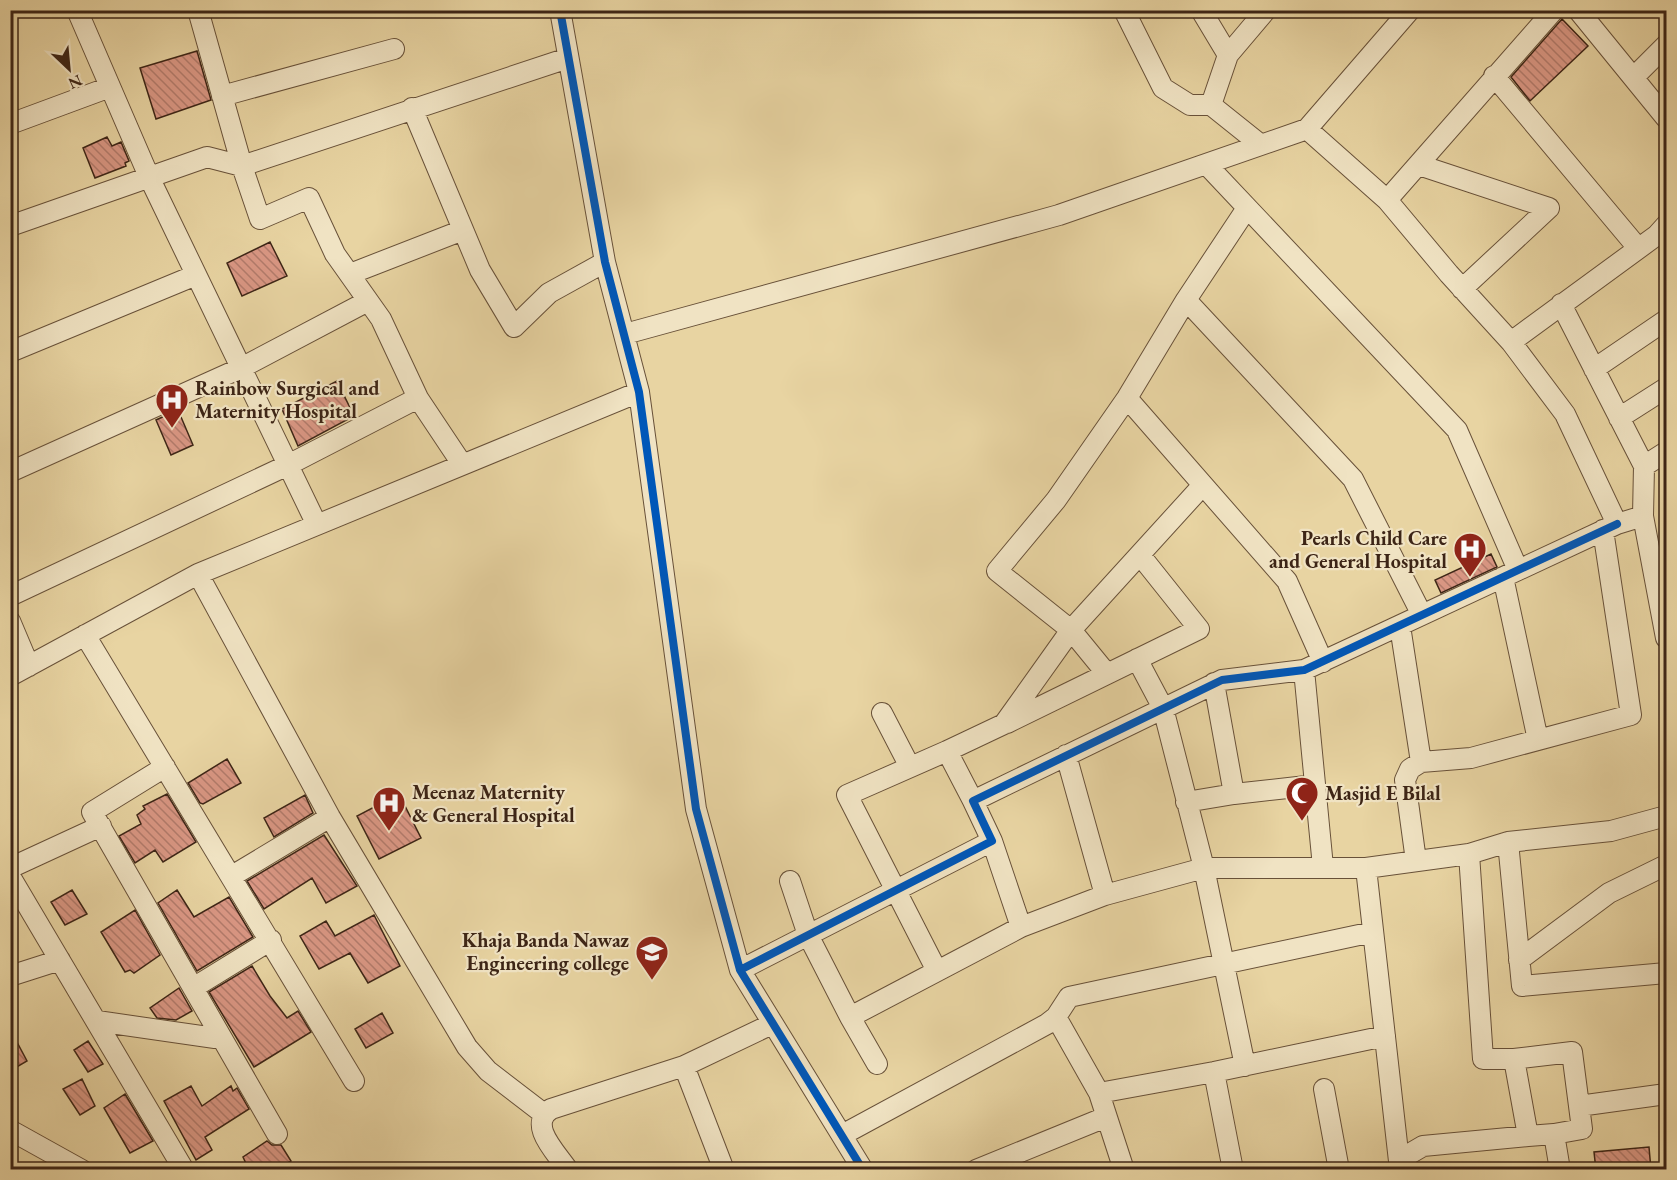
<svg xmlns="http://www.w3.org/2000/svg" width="1677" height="1180" viewBox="0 0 1677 1180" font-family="'EB Garamond',serif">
<defs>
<pattern id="building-back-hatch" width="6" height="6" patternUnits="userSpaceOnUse" patternTransform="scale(1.5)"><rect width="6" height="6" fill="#da9784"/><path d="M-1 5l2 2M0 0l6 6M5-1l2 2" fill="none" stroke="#b27b6b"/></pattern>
</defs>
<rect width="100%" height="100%" fill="#e8d4a2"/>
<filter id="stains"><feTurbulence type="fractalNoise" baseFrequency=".00333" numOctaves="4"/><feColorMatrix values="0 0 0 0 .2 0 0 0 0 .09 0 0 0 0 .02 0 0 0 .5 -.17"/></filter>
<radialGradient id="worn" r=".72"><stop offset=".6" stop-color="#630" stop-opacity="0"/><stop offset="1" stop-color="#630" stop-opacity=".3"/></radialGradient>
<!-- building -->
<path fill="url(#building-back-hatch)" stroke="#3d2516" stroke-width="1.5" d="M 1562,19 L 1588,46 L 1530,101 L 1511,77 Z
M 197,51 L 211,100 L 156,119 L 140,68 Z
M 107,137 L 112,146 L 121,142 L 129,161 L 125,163 L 126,166 L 95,178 L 83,148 Z
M 270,242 L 287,276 L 242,296 L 227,263 Z
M 337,381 L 354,416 L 298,446 L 282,409 Z
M 178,410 L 193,445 L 171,455 L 156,420 Z
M 1491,554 L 1497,567 L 1441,593 L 1435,580 Z
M 227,759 L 241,783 L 203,804 L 200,803 L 188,783 Z
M 167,794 L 196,842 L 163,862 L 155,850 L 135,863 L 119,836 L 141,824 L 137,815 L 145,809 L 143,806 Z
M 399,794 L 421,838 L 379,859 L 357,816 Z
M 305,795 L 313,813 L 274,837 L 264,818 Z
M 324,835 L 357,886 L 326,903 L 312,878 L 264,909 L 247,881 Z
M 72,890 L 87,914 L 65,925 L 51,902 Z
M 177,890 L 194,917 L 229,897 L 253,937 L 197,971 L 158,903 Z
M 135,910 L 160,955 L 134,973 L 130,970 L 125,972 L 101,932 Z
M 374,915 L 400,966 L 368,983 L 350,953 L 319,969 L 300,936 L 326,921 L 335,936 Z
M 252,966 L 270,996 L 287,1018 L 298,1011 L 311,1032 L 254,1067 L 209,992 Z
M 179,988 L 192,1011 L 176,1020 L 157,1018 L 150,1008 Z
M 382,1013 L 393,1033 L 366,1048 L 355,1029 Z
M 10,1029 L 27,1061 L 10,1071 Z
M 88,1041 L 103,1064 L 88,1072 L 74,1050 Z
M 82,1079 L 95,1106 L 80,1115 L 63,1089 Z
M 191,1086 L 202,1106 L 231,1086 L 233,1091 L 237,1088 L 249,1109 L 205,1137 L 212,1150 L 196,1160 L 164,1101 Z
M 125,1094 L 153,1141 L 130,1153 L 104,1108 Z
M 267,1141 L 272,1145 L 281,1145 L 291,1161 L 276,1170 L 249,1170 L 243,1157 Z
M 1649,1147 L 1651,1170 L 1596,1170 L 1594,1152 Z"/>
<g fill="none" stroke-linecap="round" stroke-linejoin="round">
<!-- minor casing -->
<g stroke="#685139" stroke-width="22">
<path id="minor" d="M 77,10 L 150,179 L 316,523
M 198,10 L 242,166 L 260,219 L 309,198 L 335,254 L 381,319 L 418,398 L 462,464
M 560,10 L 605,262 L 639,392 L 696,809 L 740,970 L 863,1170
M 1124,10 L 1163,88 L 1190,105 L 1211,105
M 1201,10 L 1228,55
M 1578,10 L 1666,118
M 1494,76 L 1638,248
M 1634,77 L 1666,45
M 222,96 L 394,49
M 412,108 L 480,270 L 514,327 L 549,293 L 605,262
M 10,124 L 110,87
M 1307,129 L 1387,200 L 1449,274 L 1511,342 L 1565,414 L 1617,524 L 1643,516
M 1261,145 L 1211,105 L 1228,55 L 1266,10
M 1206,164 L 1457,430 L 1518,570
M 1419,165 L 1549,208 L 1462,289
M 1387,200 L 1554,10
M 1247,208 L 1186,300 L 1353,479 L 1422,615
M 10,226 L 207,157 L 242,166 L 568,58
M 350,274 L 463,230
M 1561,304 L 1644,466 L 1643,516 L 1666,638
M 625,334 L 1059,215 L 1307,129 L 1410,10
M 1511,342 L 1657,235 L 1666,225
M 10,352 L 196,275
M 1594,369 L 1666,320
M 1127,398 L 1287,581 L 1323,662
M 1619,418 L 1666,388
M 1644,466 L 1666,452
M 10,472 L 241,368 L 368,301
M 198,574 L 330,817 L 467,1047 L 488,1071 L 544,1114
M 1503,577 L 1538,740
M 10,596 L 288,465 L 418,398
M 10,621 L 29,666
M 1400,626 L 1421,762 L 1471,758 L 1631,715 L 1603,530
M 85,635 L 354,1081
M 1304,670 L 1323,867
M 1107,674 L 1071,630 L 1203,485
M 10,676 L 198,574 L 639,392
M 882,713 L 910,767
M 1007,723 L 1199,629 L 1140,555
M 1066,755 L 1105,895 L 1204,868 L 1163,708 L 1137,659
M 165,767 L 92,812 L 277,1134
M 1234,794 L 1315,785
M 973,801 L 947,751 L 1004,724 L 1071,630 L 997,571 L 1056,500 L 1127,398 L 1186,300
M 1186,802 L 1234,794 L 1214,683
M 1666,816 L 1611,831 L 1508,842 L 1522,986 L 1666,973
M 992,841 L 1021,927
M 1469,854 L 1483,1059 L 1514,1059 L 1528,1136 L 1554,1134 L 1560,1170
M 1416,861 L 1405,780 L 1410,769 L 1421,762
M 10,868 L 101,826
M 1366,868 L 1400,1170
M 10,876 L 184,1170
M 232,876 L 330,817
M 790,881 L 808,935 L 850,1017 L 1021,927 L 1105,895
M 1519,960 L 1609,893 L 1666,865
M 740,970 L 992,841 L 973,801 L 1222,680 L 1304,670 L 1617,524
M 937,971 L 847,795 L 947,751
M 10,976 L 60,960
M 193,988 L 271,940
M 850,1017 L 877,1064
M 1056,1017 L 1099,1093 L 1124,1170
M 97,1021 L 215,1038
M 1514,1059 L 1572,1052 L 1582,1129 L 1554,1134
M 1245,1066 L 1204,868 L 1366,868 L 1469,854 L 1508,842
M 1214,1072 L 1233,1170
M 1324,1089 L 1339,1170
M 1099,1093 L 1214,1072 L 1385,1036
M 1579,1106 L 1666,1094
M 10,1130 L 82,1170
M 842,1135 L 1047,1024 L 1056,1017 L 1069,997 L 1373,932
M 1399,1160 L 1423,1146 L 1528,1136
M 568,1170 C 556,1152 527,1125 551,1109 L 684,1066
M 724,1170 L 684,1066 L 772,1024
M 976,1170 L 1106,1117"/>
</g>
<!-- minor -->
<use href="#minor" stroke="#f0e3c3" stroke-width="20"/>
<!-- cycleway casing -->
<g stroke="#f0e3c3" stroke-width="11">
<path id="cycleway" d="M 560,10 L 605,262 L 639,392 L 696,809 L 740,970 L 863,1170
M 740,970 L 992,841 L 973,801 L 1222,680 L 1304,670 L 1617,524"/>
</g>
<!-- cycleway -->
<use href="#cycleway" stroke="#0057b8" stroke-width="8"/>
</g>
<!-- icons -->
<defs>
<g id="hospital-pin" transform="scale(1.725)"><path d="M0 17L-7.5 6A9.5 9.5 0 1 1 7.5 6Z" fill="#8f2418" stroke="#f0e3c3"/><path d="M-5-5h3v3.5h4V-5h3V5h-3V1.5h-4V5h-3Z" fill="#fff"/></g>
<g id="mosque-pin" transform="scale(1.725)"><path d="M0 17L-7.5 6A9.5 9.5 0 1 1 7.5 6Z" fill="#8f2418" stroke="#f0e3c3"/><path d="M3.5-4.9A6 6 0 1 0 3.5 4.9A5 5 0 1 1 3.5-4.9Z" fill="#fff"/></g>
<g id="university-pin" transform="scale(1.725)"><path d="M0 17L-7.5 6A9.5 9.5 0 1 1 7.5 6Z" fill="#8f2418" stroke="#f0e3c3"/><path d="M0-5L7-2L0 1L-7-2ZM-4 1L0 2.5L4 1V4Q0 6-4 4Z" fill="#fff"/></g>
</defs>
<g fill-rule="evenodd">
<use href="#hospital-pin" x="172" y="400"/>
<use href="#hospital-pin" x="1470" y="549"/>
<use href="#mosque-pin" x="1302" y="793"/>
<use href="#hospital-pin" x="389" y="803"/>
<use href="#university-pin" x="652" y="952"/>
</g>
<g text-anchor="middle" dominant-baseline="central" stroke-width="4.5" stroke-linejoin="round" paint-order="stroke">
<!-- poi labels -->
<g font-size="20" font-weight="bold" fill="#3d2516" stroke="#f0e3c3" text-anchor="start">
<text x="195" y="388">Rainbow Surgical and<tspan x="195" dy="23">Maternity Hospital</tspan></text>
<text x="1447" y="538" text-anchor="end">Pearls Child Care<tspan x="1447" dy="23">and General Hospital</tspan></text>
<text x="412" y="792">Meenaz Maternity<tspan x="412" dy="23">&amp; General Hospital</tspan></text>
<text x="1325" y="793">Masjid E Bilal</text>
<text x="629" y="940" text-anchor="end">Khaja Banda Nawaz<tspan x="629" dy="23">Engineering college</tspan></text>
</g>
</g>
<!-- margin -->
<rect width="1677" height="1180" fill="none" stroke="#e8d4a2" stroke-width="36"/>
<rect x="12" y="12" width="1653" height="1156" fill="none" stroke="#3d2516" stroke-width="3"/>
<rect x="18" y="18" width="1641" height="1144" fill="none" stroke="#3d2516" stroke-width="1.5"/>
<!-- north arrow -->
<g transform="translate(69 69) rotate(154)" stroke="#f0e3c3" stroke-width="4.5" paint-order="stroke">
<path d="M0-4.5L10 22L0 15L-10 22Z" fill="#3d2516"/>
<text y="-9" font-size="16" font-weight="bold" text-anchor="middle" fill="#3d2516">N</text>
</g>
<rect width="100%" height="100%" filter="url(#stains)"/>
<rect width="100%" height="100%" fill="url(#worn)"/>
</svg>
